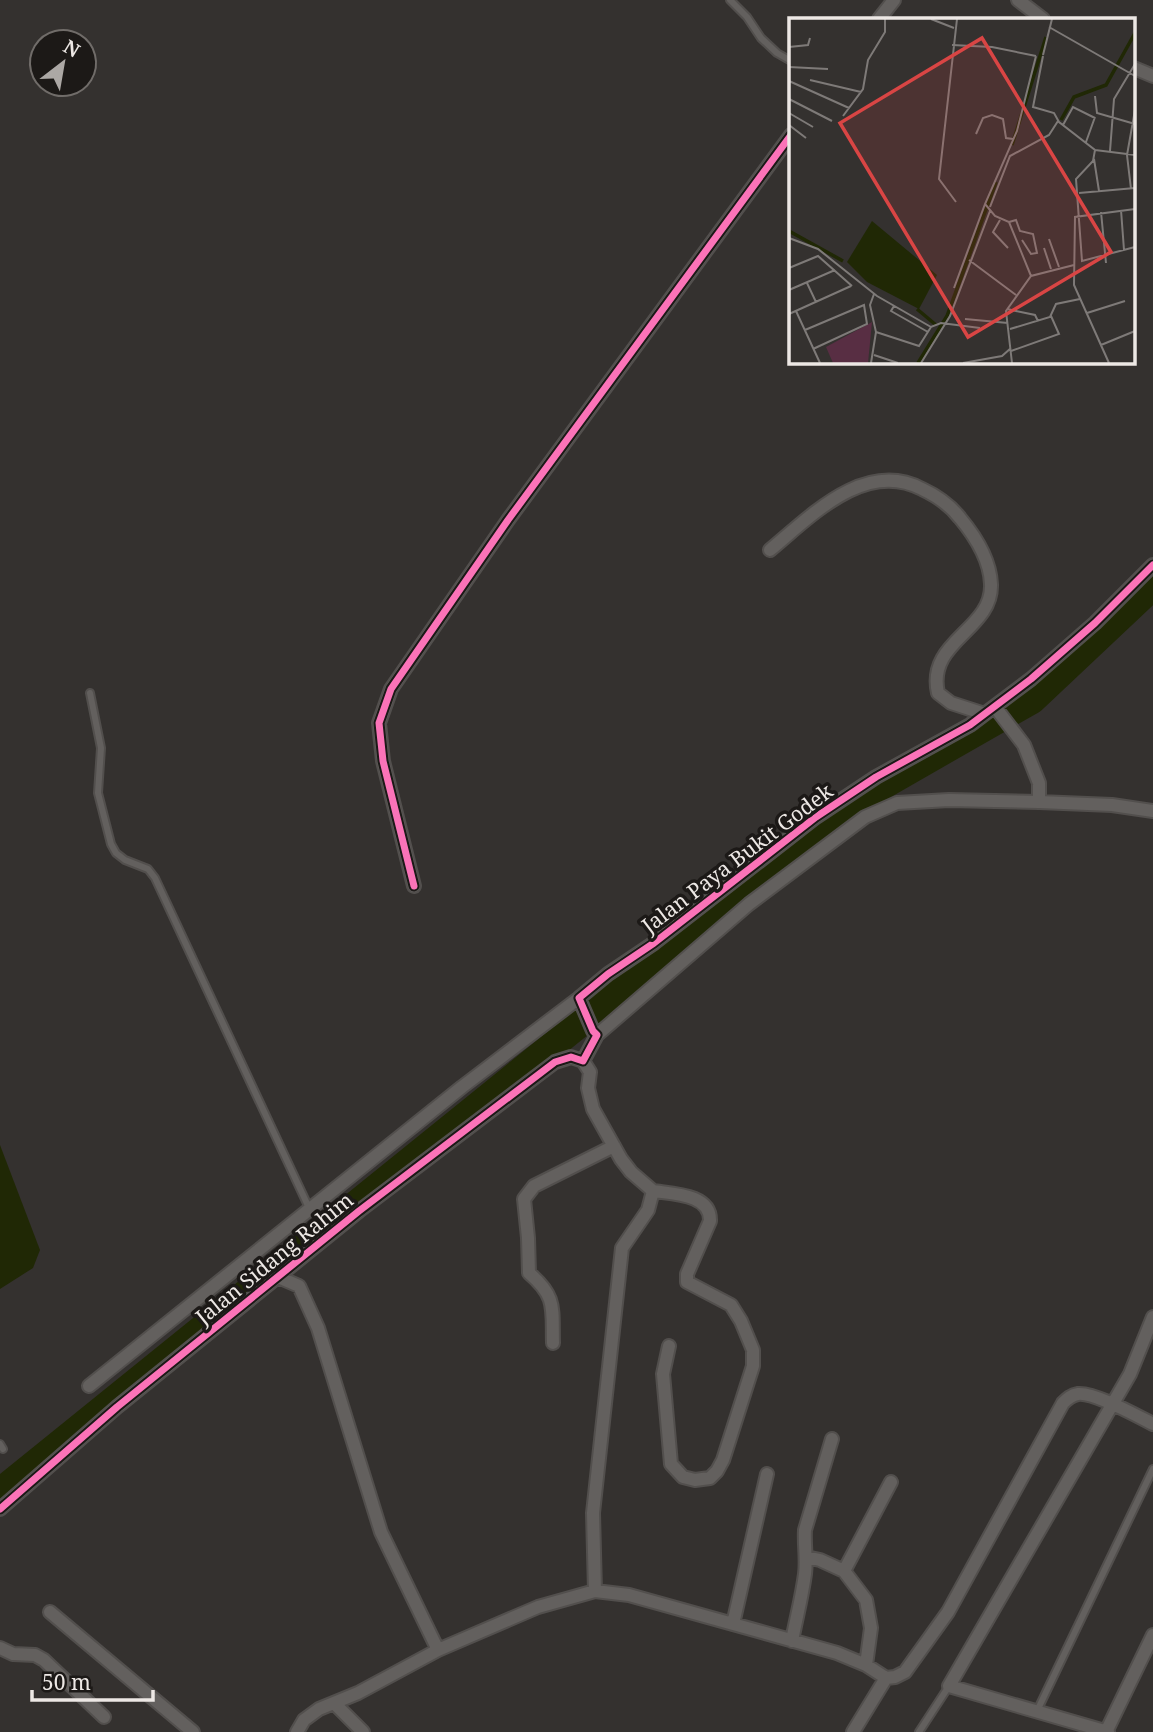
<svg xmlns="http://www.w3.org/2000/svg" width="1153" height="1732" viewBox="0 0 1153 1732" font-family="'Noto Serif',serif">
<rect width="100%" height="100%" fill="#34312f"/>
<!-- water -->
<path fill="#202805" d="M 0,1145 L 40,1250 L 33,1268 L 0,1289 Z"/>
<g fill="none" stroke-linecap="round" stroke-linejoin="round">
<!-- river -->
<path stroke="#202805" stroke-width="28" d="M 0,1492 L 854,802 L 1032,700 L 1153,586"/>
<!-- lane casing -->
<g stroke="#524f4d" stroke-width="10">
<path id="lane" d="M 730,0 L 747,17 L 761,38 L 777,53 L 791,61
M 90,693 L 101,748 L 98,793 L 111,844 L 116,853 L 125,860 L 148,869 L 155,878 L 310,1210
M 0,1444 L 3,1449
M 1037,1711 L 1153,1469
M 919,1732 L 949,1686"/>
</g>
<!-- street casing -->
<g stroke="#524f4d" stroke-width="16">
<path id="street" d="M 1018,0 L 1043,19
M 879,19 L 894,0
M 1134,68 L 1153,76
M 770,550 C 811,516 865,459 922,489 C 937,496 950,505 960,518 C 975,536 990,559 991,584 C 993,630 926,641 938,693 L 951,703 L 985,714
M 995,707 L 1024,745 L 1039,783 L 1039,802
M 414,886 L 383,761 L 379,723 L 391,689 L 508,520 L 791,135
M 597,1035 L 749,904 L 865,817 L 897,803 L 949,800 L 1039,802 L 1112,805 L 1153,811
M 583,1061 L 597,1035 L 593,1031 L 579,998 L 608,974 L 654,943 L 816,817 L 876,777 L 970,725 L 1031,679 L 1095,623 L 1153,565
M 583,1061 L 590,1072 L 588,1088 L 593,1109 L 621,1159 L 631,1172 L 653,1191 L 648,1210 L 622,1248 L 593,1513 L 595,1591
M 653,1191 C 673,1194 711,1194 710,1221 L 687,1274 L 687,1282 L 731,1305 L 741,1321 L 753,1350 L 753,1366 L 723,1460 L 717,1471 L 710,1478 L 695,1480 L 683,1477 L 671,1464 L 663,1374 L 669,1346
M 278,1277 L 299,1286 L 318,1328 L 381,1532 L 438,1650
M 553,1343 C 552,1308 557,1297 529,1273 L 528,1238 L 524,1199 L 534,1186 L 614,1146
M 89,1386 L 462,1087 L 579,998
M 0,1509 L 117,1407 L 359,1211 L 555,1062 L 571,1057 L 583,1061
M 806,1557 L 820,1560 L 844,1571 L 891,1482
M 844,1571 L 866,1600 L 871,1628 L 866,1665
M 50,1612 L 193,1732
M 733,1624 L 767,1474
M 792,1641 C 796,1619 802,1597 805,1574 C 807,1559 804,1545 805,1530 L 832,1439
M 0,1648 L 13,1654 L 35,1655 L 44,1660 L 104,1717
M 334,1703 L 363,1732
M 297,1732 L 304,1720 L 319,1709 L 358,1693 L 438,1650 L 538,1607 L 595,1591 L 629,1595 L 837,1653 L 866,1665 L 886,1678
M 853,1732 L 886,1678 L 895,1677 L 905,1672 L 948,1612 L 1063,1403 C 1067,1399 1071,1395 1078,1394 C 1094,1392 1137,1416 1153,1424
M 1106,1732 L 1153,1635
M 1108,1732 L 949,1686 L 1130,1374 L 1153,1317"/>
</g>
<!-- lane -->
<use href="#lane" stroke="#63605e" stroke-width="6"/>
<!-- street -->
<use href="#street" stroke="#63605e" stroke-width="12"/>
<!-- cycleway casing -->
<g stroke="#1c1917" stroke-width="11">
<path id="cycleway" d="M 414,886 L 383,761 L 379,723 L 391,689 L 508,520 L 791,135
M 0,1509 L 117,1407 L 359,1211 L 555,1062 L 571,1057 L 583,1061 L 597,1035 L 593,1031 L 579,998 L 608,974 L 654,943 L 816,817 L 876,777 L 970,725 L 1031,679 L 1095,623 L 1153,565"/>
</g>
<!-- cycleway -->
<use href="#cycleway" stroke="#fb73b8" stroke-width="7"/>
</g>
<g text-anchor="middle" dominant-baseline="central" stroke-width="7" stroke-linejoin="round" paint-order="stroke">
<!-- street labels -->
<g font-size="21" fill="#ede8e5" stroke="#1c1917">
<text transform="translate(737 858) rotate(-37)">Jalan Paya Bukit Godek</text>
<text transform="translate(274 1258) rotate(-39)">Jalan Sidang Rahim</text>
</g>
</g>
<!-- overview -->
<g transform="translate(789 18)">
<rect width="346" height="346" fill="#34312f"/>
<path d="M 83,304 L 79,345 L 44,345 L 37,329 Z" fill="#582e43"/>
<path d="M 83,203 L 148,257 L 130,291 L 78,264 L 58,244 Z" fill="#202805"/>
<path fill="none" stroke="#202805" stroke-width="3.5" d="M 272,102 L 285,79 L 317,67 L 346,15M 223,127 L 257,19M 0,213 L 54,243M 128,291 L 147,307M 129,345 L 158,298 L 207,164"/>
<path fill="none" stroke="#7e7a78" stroke-width="2" d="M 142,1 L 165,10M 260,9 L 346,58M 163,27 L 203,29 L 247,38M 0,29 L 19,27 L 21,20M 254,37 L 263,1M 254,38 L 244,89 L 265,95 L 270,104 L 306,132 L 304,143 L 287,161 L 293,243 L 346,229M 0,49 L 39,51M 21,62 L 72,74M 0,63 L 60,90M 306,78 L 308,95 L 346,106M 0,81 L 43,103M 0,95 L 24,109M 54,98 L 74,71 L 79,42 L 96,14 L 96,1M 0,107 L 17,120M 274,107 L 284,89 L 306,100M 187,116 L 194,100 L 203,97 L 214,101 L 217,120 L 224,121M 297,124 L 306,99M 306,132 L 346,137M 321,133 L 325,81 L 346,46M 305,141 L 310,173M 342,171 L 338,137 L 346,92M 290,175 L 346,170M 167,184 L 150,161 L 168,1M 201,189 L 221,138 L 260,117 L 269,103M 332,192 L 335,232M 312,194 L 317,245M 211,202 L 204,214 L 219,230M 220,204 L 227,202 L 231,213 L 244,216 L 248,235 L 242,236 L 233,222M 0,220 L 29,231 L 88,278 L 142,309 L 152,305 L 191,310M 260,221 L 270,249M 255,230 L 262,251M 180,242 L 227,277M 0,250 L 29,238 L 63,268M 242,258 L 220,204 L 206,198 L 196,186 L 228,113 L 247,38M 18,265 L 27,284M 165,270 L 196,186M 0,272 L 46,252M 105,288 L 102,293 L 139,314M 218,291 L 246,297 L 249,303M 7,293 L 31,345M 298,295 L 336,283M 0,296 L 62,268M 176,301 L 219,305M 221,311 L 261,299 L 267,286 L 291,281M 16,312 L 75,287 L 78,306 L 24,331M 87,314 L 130,328 L 142,309M 312,327 L 346,313M 222,333 L 270,316 L 262,298M 85,337 L 109,345M 82,345 L 87,314 L 81,287 L 85,276M 132,345 L 161,298 L 201,193M 174,345 L 213,338 L 222,330M 223,345 L 217,293 L 242,258 L 285,247M 320,345 L 285,267 L 286,199 L 346,191"/>
<path fill="#d94544" fill-opacity="0.15" stroke="#d94544" stroke-width="3.5" d="M 193,20 L 322,234 L 179,319 L 51,105 Z"/>
<rect width="346" height="346" fill="none" stroke="#ede8e5" stroke-width="3.5"/>
</g>
<!-- north arrow -->
<g transform="translate(63 63) rotate(31)"><circle r="33" fill="#1c1917" stroke="#706c69" stroke-width="2"/>
<path d="M0-5L12 26L0 18L-12 26Z" fill="#aca8a5"/>
<text y="-10" font-size="19" font-weight="bold" text-anchor="middle" fill="#ede8e5">N</text>
</g>
<!-- scale -->
<path d="M32 1690v10h121v-10" fill="none" stroke="#ede8e5" stroke-width="3.5"/>
<text x="42" y="1690" font-size="21" fill="#ede8e5" stroke="#1c1917" stroke-width="5" paint-order="stroke">50 m</text>
</svg>
